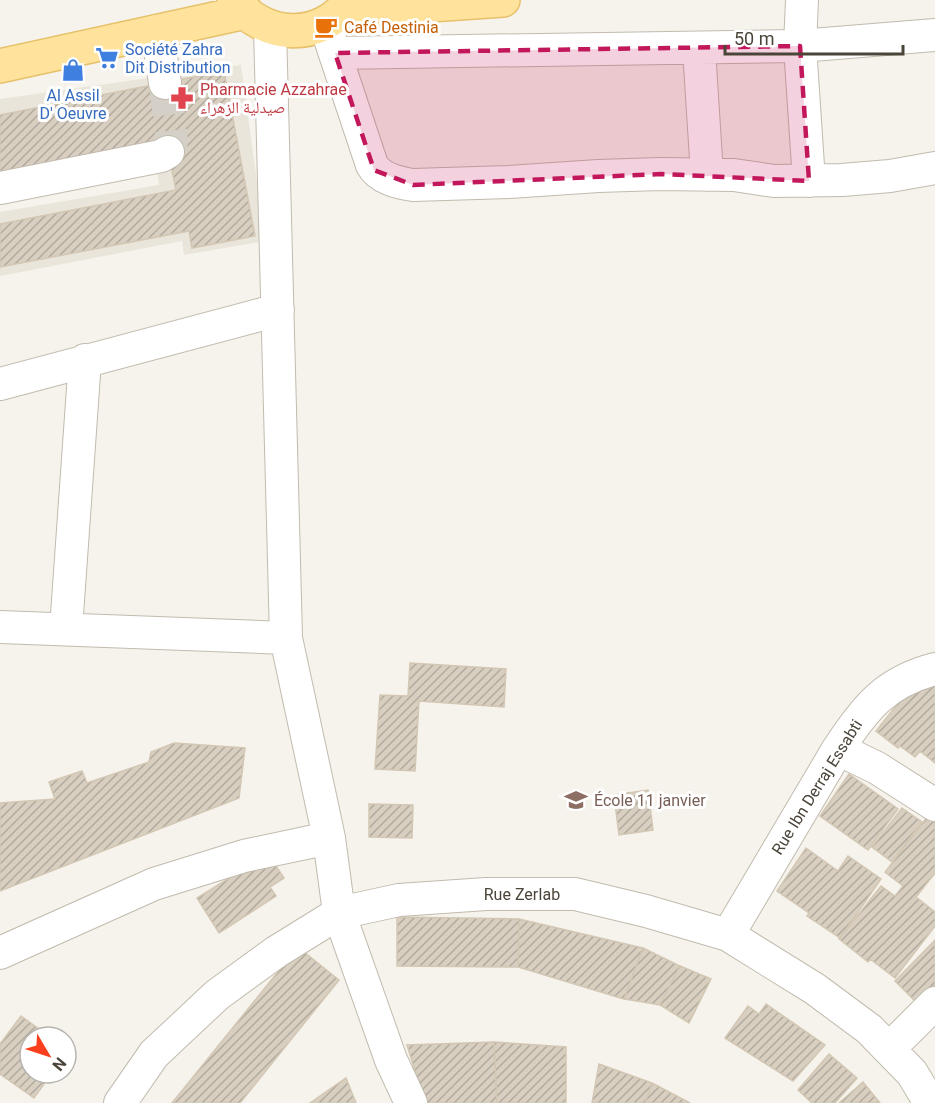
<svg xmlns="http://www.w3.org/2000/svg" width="935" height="1103" viewBox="0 0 935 1103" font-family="Roboto,'Noto Naskh Arabic',sans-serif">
<defs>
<pattern id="building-hatch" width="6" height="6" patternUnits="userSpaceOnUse" patternTransform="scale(1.5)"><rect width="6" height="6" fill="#d8cfc1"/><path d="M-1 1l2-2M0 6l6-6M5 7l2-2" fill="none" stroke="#b1aa9e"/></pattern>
</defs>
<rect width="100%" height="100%" fill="#f6f3ec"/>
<!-- residential -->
<path fill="#eae5da" d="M 241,65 L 265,241 L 184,255 L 182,241 L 0,276 L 0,212 L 159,185 L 153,148 L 0,180 L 0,99 Z"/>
<!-- building -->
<path fill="url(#building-hatch)" stroke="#d3c7b4" stroke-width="1.5" d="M 224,71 L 255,236 L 192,248 L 189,231 L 0,267 L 0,224 L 176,190 L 166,142 L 0,174 L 0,115 Z
M 410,663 L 506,669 L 504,707 L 419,701 L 415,771 L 375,769 L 380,695 L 408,696 Z
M 917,679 L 935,683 L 935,763 L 920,751 L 915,757 L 900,746 L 898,748 L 876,731 Z
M 174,743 L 245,748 L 239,798 L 0,891 L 0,803 L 55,799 L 49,782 L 82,771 L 87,783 L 149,762 L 151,752 Z
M 849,774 L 898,809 L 868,850 L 820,816 Z
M 648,790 L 653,830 L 619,835 L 614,795 Z
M 369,804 L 413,805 L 412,838 L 369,837 Z
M 902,808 L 922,822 L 892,862 L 872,847 Z
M 932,811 L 935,813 L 935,873 L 916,897 L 935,912 L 935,926 L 895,978 L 870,959 L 868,962 L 839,939 L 881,886 L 895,896 L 903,886 L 885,872 Z
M 806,848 L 838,871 L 848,856 L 881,879 L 840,938 L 807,916 L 809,913 L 777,891 Z
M 268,854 L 284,878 L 270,887 L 276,896 L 219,933 L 197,898 Z
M 397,917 L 519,919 L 518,967 L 397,966 Z
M 519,919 L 643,948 L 624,999 L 518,967 Z
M 935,940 L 935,991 L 920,1006 L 895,981 Z
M 298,947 L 339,980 L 240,1103 L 172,1103 Z
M 643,948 L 680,966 L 660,1005 L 624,999 Z
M 680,966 L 711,979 L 689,1023 L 660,1005 Z
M 766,1004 L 825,1045 L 793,1081 L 725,1038 L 748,1006 L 759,1014 Z
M 21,1016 L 50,1037 L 30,1037 L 30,1073 L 52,1073 L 34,1098 L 0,1074 L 0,1044 Z
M 494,1042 L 566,1047 L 566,1103 L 497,1103 Z
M 494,1042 L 497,1103 L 425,1103 L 407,1045 Z
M 829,1054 L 857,1078 L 835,1103 L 812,1103 L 798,1090 Z
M 599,1064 L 652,1083 L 645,1103 L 592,1103 Z
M 346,1078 L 356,1103 L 310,1103 Z
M 863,1082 L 880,1103 L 839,1103 Z
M 652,1083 L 690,1103 L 645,1103 Z"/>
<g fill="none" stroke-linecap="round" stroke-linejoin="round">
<!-- minor-tunnel -->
<path stroke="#d4d0c8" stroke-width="32" stroke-dasharray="32 16" stroke-linecap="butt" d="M 165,83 L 172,142 L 168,152"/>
<!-- minor casing -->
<g stroke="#c2bbae" stroke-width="34">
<path id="minor" d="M 802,0 L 800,46 L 809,181
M 325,24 L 372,165 C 380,179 399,183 413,185 L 509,182 L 598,176 L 661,174 L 734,175 L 774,181 L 842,180 L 890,176 L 935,168
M 270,28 L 286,638 L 329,838 L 339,913 L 391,1060 L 411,1103
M 157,31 L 165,83
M 699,49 L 707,175
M 335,53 L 800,46 L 935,35
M 0,188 L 161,156 L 168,152
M 0,384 L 278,310
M 0,627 L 286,638
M 66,629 L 85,360
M 838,749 L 877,768 L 935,805
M 728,935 L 838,749 C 865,708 885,682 935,669
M 0,953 L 154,884 L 244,856 L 329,838
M 889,1049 L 935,1003
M 120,1103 L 154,1054 L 217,995 L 276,952 L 339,913 L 399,900 L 486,894 L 575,894 L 646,911 L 728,935 L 815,989 L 869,1029 L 912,1073 L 930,1103"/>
</g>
<!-- major casing -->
<g stroke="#e6c16a" stroke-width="36">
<path id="major" d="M 234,0 C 264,40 321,42 351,0
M 342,11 L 503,0
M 0,66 L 246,12"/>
</g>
<!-- minor -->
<use href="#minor" stroke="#fff" stroke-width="32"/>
<!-- major -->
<use href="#major" stroke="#ffe39c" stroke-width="33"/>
</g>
<!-- marked area -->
<path fill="#c2185b" fill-opacity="0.2" stroke="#c2185b" stroke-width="4.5" stroke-dasharray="12 8" stroke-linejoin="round" d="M 800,46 L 809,181 L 661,174 L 413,185 L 374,170 L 335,53 Z"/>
<!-- icons -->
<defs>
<g id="cafe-bare" transform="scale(1.8)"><path d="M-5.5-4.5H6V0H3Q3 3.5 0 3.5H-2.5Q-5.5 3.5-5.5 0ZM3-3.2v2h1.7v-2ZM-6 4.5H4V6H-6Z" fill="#e8710a" stroke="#fff" stroke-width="2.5" paint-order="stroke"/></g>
<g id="supermarket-bare" transform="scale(1.8)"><path d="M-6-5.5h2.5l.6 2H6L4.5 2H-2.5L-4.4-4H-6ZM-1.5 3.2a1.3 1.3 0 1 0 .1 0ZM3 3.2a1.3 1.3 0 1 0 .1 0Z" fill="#3f7fe0" stroke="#fff" stroke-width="2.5" paint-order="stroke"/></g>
<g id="shop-bare" transform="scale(1.8)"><path d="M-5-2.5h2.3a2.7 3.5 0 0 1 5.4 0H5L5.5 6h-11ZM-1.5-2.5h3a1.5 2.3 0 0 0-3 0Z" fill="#3f7fe0" stroke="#fff" stroke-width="2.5" paint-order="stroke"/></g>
<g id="pharmacy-bare" transform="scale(1.8)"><path d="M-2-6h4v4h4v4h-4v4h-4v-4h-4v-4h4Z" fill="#e0444e" stroke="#fff" stroke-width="2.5" paint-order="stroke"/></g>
<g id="school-bare" transform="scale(1.8)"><path d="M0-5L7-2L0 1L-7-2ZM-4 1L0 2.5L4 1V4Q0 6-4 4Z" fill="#8d6e63" stroke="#fff" stroke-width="2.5" paint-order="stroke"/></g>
</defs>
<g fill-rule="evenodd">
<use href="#cafe-bare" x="326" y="27"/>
<use href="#supermarket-bare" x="107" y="58"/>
<use href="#shop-bare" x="73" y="70"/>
<use href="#pharmacy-bare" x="182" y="98"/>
<use href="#school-bare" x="576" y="800"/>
</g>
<g text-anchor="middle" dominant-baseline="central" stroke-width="6" stroke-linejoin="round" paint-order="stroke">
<!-- food labels -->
<g font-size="16" fill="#c56008" stroke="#fff" text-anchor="start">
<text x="344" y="27">Café Destinia</text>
</g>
<!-- shop labels -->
<g font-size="16" fill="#366cbe" stroke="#fff" text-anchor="start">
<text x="125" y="49">Société Zahra<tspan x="125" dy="18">Dit Distribution</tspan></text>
<text x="73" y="95" text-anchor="middle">Al Assil<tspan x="73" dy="18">D' Oeuvre</tspan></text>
</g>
<!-- health labels -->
<g font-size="16" fill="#be3a42" stroke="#fff" text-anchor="start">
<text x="200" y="89">Pharmacie Azzahrae<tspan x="200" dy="18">صيدلية الزهراء</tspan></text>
</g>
<!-- street labels -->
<g font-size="16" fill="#4b4439" stroke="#fff">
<text transform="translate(817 787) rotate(-58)">Rue Ibn Derraj Essabti</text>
<text x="522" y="894">Rue ZerIab</text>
</g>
<!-- education labels -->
<g font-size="16" fill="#785e54" stroke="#fff" text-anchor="start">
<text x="594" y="800">École 11 janvier</text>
</g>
</g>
<!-- north arrow -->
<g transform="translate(48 1055) rotate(129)"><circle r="28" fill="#ffffff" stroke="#b7b4b0" stroke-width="1.5"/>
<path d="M0-4.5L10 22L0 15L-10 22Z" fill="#fc3f1d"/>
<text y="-9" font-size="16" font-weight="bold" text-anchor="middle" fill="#4b4439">N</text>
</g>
<!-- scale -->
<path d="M725 45v9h178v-9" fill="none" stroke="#4b4439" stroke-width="3"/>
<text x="734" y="45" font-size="18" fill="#4b4439" stroke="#ffffff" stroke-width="4.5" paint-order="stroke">50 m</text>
</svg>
